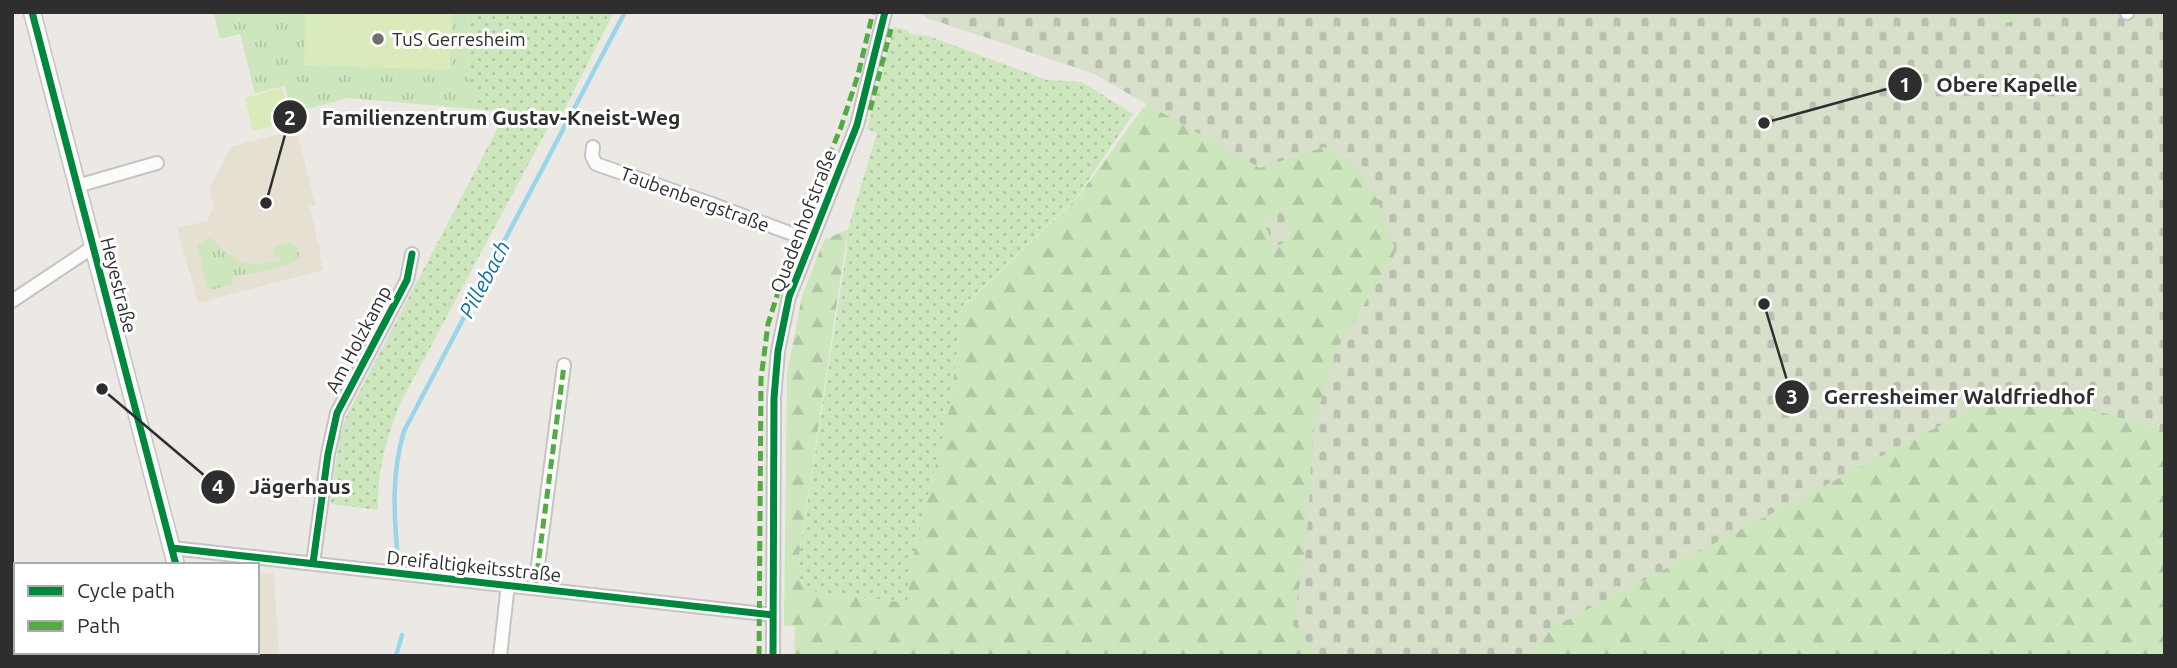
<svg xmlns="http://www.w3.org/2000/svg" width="2177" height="668" viewBox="0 0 2177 668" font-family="Ubuntu,sans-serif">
<defs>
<pattern id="grass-dots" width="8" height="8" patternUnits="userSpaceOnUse" patternTransform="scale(1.75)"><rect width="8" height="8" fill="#cee6be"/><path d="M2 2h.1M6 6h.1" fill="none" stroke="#b1c6a4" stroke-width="1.8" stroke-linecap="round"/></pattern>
<pattern id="forest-firs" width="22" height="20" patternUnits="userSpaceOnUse" patternTransform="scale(1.75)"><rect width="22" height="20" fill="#cee6be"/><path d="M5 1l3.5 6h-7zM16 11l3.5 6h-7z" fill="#b1c6a4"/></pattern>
<pattern id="cemetery-stones" width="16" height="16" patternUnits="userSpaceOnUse" patternTransform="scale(1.75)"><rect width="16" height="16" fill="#d8e0cc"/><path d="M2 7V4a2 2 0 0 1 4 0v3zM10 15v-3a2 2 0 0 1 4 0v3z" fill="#bac0b0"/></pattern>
<pattern id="park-tufts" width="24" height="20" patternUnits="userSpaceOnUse" patternTransform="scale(1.75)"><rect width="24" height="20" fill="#cee6be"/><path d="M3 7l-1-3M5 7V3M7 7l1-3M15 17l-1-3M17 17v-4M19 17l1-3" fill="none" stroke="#b1c6a4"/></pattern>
</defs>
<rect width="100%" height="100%" fill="#ece8e4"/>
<!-- education -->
<path fill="#e6e0d3" d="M 296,129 L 316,205 L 309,207 L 317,235 L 315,236 L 316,241 L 318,241 L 321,251 L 319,252 L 323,270 L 198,303 L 177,228 L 207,221 L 214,206 L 209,189 L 231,147 Z
M 257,572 L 274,574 L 279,656 L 217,656 L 216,652 L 257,652 Z"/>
<!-- grass -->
<path fill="url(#grass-dots)" d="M 469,12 L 614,12 L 559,120 L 551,116 L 474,109 L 475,86 L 467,72 Z
M 894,27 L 907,30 L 910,34 L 928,36 L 1047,80 L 1082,82 L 1133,114 L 1077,197 L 963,306 L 950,407 L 913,557 L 908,603 L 810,591 L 796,576 L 846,255 L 848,229 L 877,133 L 867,129 Z
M 504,116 L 551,122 L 401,402 C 386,438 377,471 378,510 L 330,504 L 340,434 L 347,415 Z"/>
<!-- forest -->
<path fill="url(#forest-firs)" d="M 1213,12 L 2165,12 L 2165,656 L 794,656 L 795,626 L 784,626 L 787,373 L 802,296 L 824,240 L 848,229 L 796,576 L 810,591 L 907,603 L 913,557 L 950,407 L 963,307 L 1078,197 Z"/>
<!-- cemetery -->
<path fill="url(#cemetery-stones)" d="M 919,12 L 1989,12 L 2007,23 L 2040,12 L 2165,12 L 2165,431 L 2041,395 L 2037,395 L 2022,400 L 2014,387 L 1552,628 L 1529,656 L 1319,656 L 1293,625 L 1307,537 L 1313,433 L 1332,357 L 1396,252 L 1377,199 L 1355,164 L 1324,147 L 1260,168 L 1092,73 L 927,18 Z
M 1282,212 L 1293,238 L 1275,247 L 1263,221 Z"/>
<!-- park -->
<path fill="url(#park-tufts)" d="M 213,12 L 469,12 L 467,72 L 475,86 L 474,109 L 348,98 L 292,113 L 285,86 L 255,93 L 240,34 L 220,39 Z
M 210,237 C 223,250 236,264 255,264 C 264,264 270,259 279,261 L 280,258 L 273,253 L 274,247 L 290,242 L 298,247 L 299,258 C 289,268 247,274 232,277 L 233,284 L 211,290 L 207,287 L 197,245 Z"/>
<!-- pitch -->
<path fill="#d9eabb" d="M 306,12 L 452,12 L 450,70 L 304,65 Z
M 282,88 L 291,121 L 253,131 L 245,98 Z"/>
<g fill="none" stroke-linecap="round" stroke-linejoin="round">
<!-- stream -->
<path stroke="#99d6ec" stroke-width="4.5" d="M 398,560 C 394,517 391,474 404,431 L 625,12
M 396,656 L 402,635"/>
<!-- street casing -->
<g stroke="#c5c4c5" stroke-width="16">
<path id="street" d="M 2127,12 L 2127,13
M 593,147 L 592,156 L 596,164 L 712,204 L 811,241
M 77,186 L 157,163
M 12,301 L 93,247
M 172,548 L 773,615
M 313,563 L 328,454 L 337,413 L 407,280 L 412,254
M 535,588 L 564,365
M 500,656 L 508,584
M 773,656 L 774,398 L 778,351 L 789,297 L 857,125 L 885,12"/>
</g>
<!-- secondary casing -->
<g stroke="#c5c4c5" stroke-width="19">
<path id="secondary" d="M 32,12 L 176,565
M 199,652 L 200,656"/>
</g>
<!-- street -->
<use href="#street" stroke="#fcfcfb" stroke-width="12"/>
<!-- secondary -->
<use href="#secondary" stroke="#fcfcfb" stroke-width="16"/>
<!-- tram -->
<path stroke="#dfdfe1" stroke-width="2" d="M 35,12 L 181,565
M 204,652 L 205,656"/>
<!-- quiet -->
<path stroke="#54ab44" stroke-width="5" stroke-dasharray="10 5" stroke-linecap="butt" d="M 870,110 L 891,29
M 535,588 L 564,365
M 759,656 L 761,379 L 768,324 L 793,245 L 841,127 L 858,75 L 873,12"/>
<!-- cycleway casing -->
<g stroke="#fff" stroke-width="11">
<path id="cycleway" d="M 32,12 L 176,565
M 172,548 L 773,615
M 313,563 L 328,454 L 337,413 L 407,280 L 412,254
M 773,656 L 774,398 L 778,351 L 789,297 L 857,125 L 885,12"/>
</g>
<!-- cycleway -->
<use href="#cycleway" stroke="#00873e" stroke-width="7"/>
</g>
<!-- markers -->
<circle fill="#706f6e" stroke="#fff" stroke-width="2.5" cx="378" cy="39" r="7"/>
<g text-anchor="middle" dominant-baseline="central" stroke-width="6" stroke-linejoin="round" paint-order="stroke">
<!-- poi labels -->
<g font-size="19" fill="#2e2e2e" stroke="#fff" text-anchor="start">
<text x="392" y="39">TuS Gerresheim</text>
</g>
<!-- street labels -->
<g font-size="19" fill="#2e2e2e" stroke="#fff">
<text transform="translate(695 199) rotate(20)">Taubenbergstraße</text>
<text transform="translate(803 221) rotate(-69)">Quadenhofstraße</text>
<text transform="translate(119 285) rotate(76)">Heyestraße</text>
<text transform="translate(358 339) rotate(-62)">Am Holzkamp</text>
<text transform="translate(474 566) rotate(6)">Dreifaltigkeitsstraße</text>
</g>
<!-- water labels -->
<g font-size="21" font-style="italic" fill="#0d6fa3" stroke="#fff">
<text transform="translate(484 279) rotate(-62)">Pillebach</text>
</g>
</g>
<!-- callouts -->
<path fill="none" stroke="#2e2e2e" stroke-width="2.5" d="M1764 123L1905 84M266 203L290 117M1764 304L1792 397M102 389L218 487"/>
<g fill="#2e2e2e" stroke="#fff" stroke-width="2.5">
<circle cx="1764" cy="123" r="7"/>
<circle cx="266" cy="203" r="7"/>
<circle cx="1764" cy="304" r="7"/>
<circle cx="102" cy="389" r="7"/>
<circle cx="1905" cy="84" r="18"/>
<circle cx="290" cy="117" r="18"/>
<circle cx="1792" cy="397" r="18"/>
<circle cx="218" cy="487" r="18"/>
</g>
<g font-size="21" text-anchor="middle" font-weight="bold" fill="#fff">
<text x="1905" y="92">1</text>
<text x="290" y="125">2</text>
<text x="1792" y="404">3</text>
<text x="218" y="494">4</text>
</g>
<g font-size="21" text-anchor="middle" font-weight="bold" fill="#2e2e2e" stroke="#fff" stroke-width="6" stroke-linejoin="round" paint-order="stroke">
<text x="2007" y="92">Obere Kapelle</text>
<text x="501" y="125">Familienzentrum Gustav-Kneist-Weg</text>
<text x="1959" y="404">Gerresheimer Waldfriedhof</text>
<text x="300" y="494">Jägerhaus</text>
</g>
<!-- border -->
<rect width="2177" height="668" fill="none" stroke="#2e2e2e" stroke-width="28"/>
<!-- legend -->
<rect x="14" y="563" width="245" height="91" fill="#ffffff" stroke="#ababab" stroke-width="2"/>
<rect x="28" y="586" width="35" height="10" fill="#00873e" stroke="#ababab" stroke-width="2"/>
<text x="77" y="598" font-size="21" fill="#2e2e2e">Cycle path</text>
<rect x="28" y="621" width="35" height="10" fill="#54ab44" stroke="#ababab" stroke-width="2"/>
<text x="77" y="633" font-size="21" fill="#2e2e2e">Path</text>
</svg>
